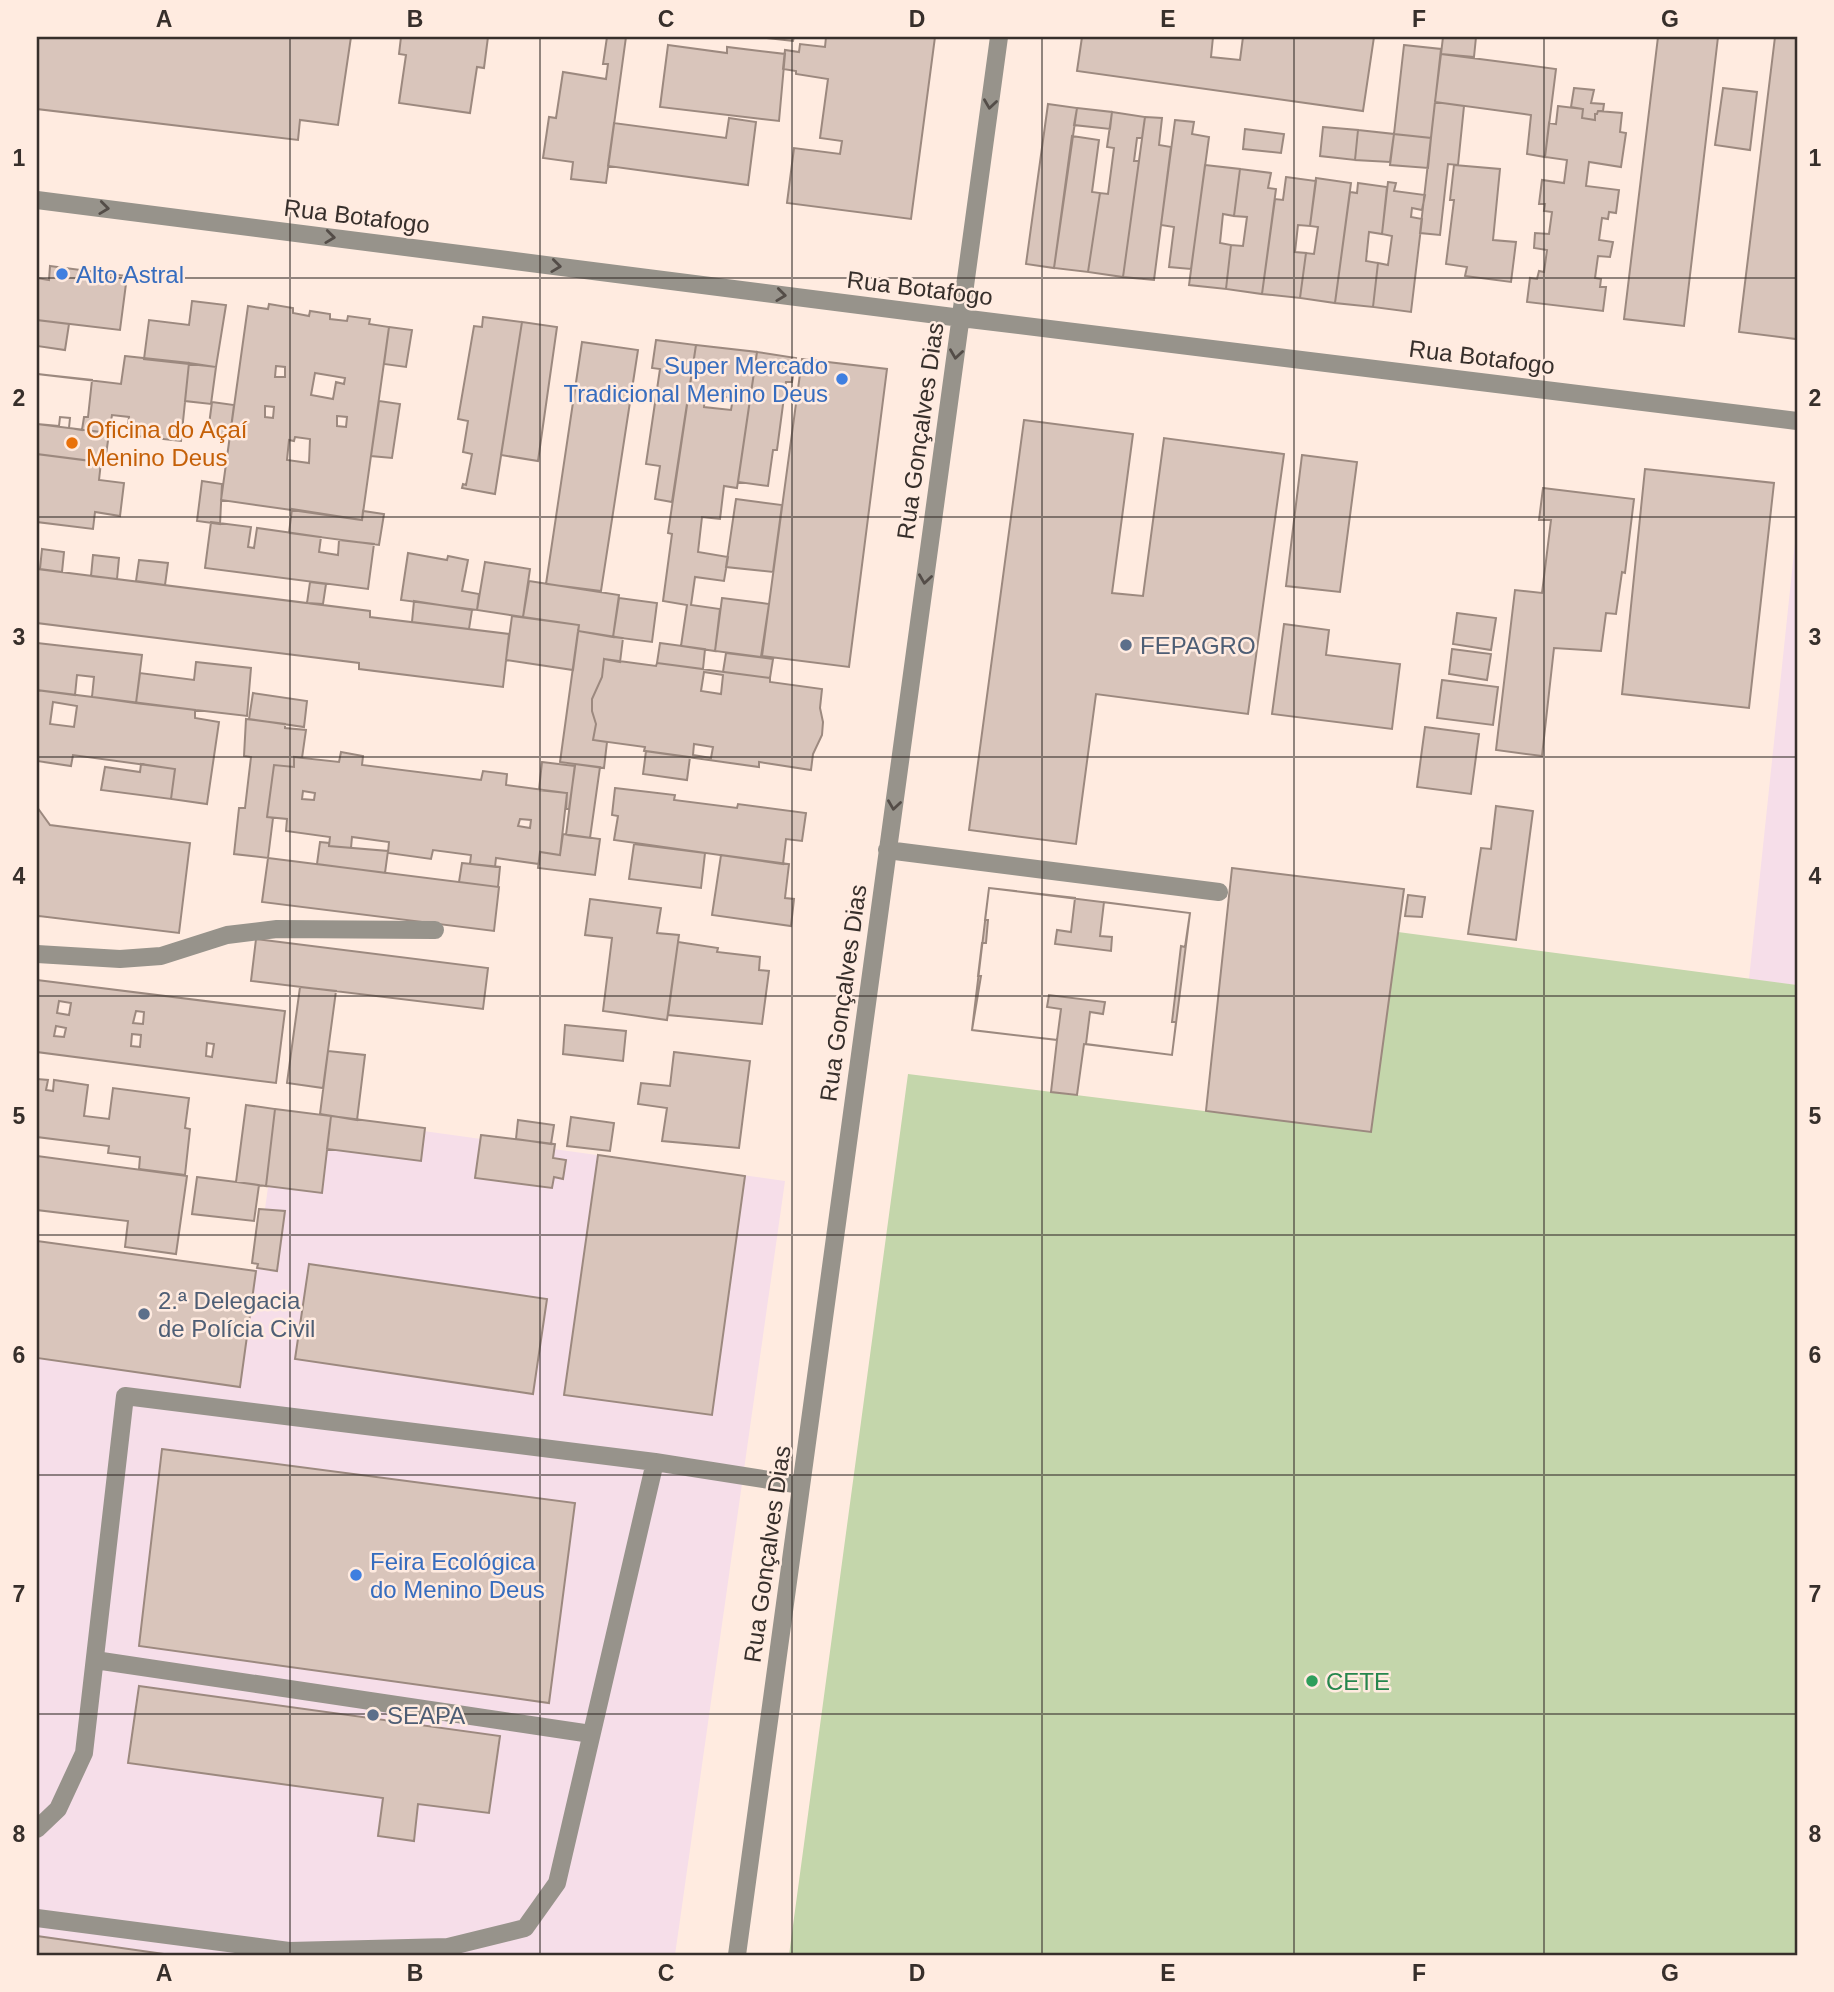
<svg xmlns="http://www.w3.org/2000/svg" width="1834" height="1992" viewBox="0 0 1834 1992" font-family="Arial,sans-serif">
<rect width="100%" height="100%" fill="#ffebe0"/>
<!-- commercial -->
<path fill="#f6dee9" d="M 1797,524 L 1797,985 L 1749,979 Z
M 279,1111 L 785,1181 L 675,1955 L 37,1955 L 37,1241 L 256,1271 Z"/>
<!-- green -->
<path fill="#c4d6ab" d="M 1398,932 L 1797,985 L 1797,1955 L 789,1955 L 908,1074 L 1371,1132 Z"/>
<!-- building -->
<path fill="#d9c5bb" stroke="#9c897f" stroke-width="2" fill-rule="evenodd" d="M 37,37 L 351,37 L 338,125 L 300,120 L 298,140 L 37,109 Z
M 401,37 L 488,37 L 484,68 L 477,67 L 470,113 L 399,103 L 406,55 L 399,54 Z
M 607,37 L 626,37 L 606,183 L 571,179 L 573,162 L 543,158 L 549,117 L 556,118 L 563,72 L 606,79 L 608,64 L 603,64 Z
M 757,37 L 794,37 L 793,41 Z
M 826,37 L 935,37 L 911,219 L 787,203 L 794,148 L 840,154 L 842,141 L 820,138 L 828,79 L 796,74 L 796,71 L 783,69 L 785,50 L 799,52 L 800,44 L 825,47 Z
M 1082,37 L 1213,37 L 1211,57 L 1240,60 L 1243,37 L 1374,37 L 1363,111 L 1077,71 Z
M 1443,37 L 1476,37 L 1474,57 L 1441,54 Z
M 1658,37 L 1718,37 L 1684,326 L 1624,319 Z
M 1775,37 L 1797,37 L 1796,339 L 1739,332 Z
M 668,45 L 727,53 L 727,47 L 785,54 L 779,121 L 660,107 Z
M 1404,45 L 1441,49 L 1431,138 L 1394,134 Z
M 1441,54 L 1556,69 L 1545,157 L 1527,154 L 1531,115 L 1435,102 Z
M 1574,88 L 1594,90 L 1591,103 L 1604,104 L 1603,111 L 1598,111 L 1597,114 L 1595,114 L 1595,120 L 1582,118 L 1583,109 L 1571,107 Z
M 1723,88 L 1757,92 L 1750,150 L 1715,145 Z
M 1435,102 L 1464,106 L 1458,165 L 1448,164 L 1440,235 L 1420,233 Z
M 1048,104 L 1077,108 L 1054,268 L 1026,264 Z
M 1558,106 L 1583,109 L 1582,118 L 1595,120 L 1595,114 L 1597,114 L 1598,111 L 1622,113 L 1620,132 L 1626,133 L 1621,167 L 1589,162 L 1586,186 L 1619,190 L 1616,213 L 1609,212 L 1608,219 L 1602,218 L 1599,240 L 1613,242 L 1610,257 L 1598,256 L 1595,278 L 1601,279 L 1600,287 L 1606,287 L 1603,311 L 1527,302 L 1530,278 L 1537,279 L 1539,271 L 1544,272 L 1547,250 L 1534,248 L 1535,233 L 1549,234 L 1552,212 L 1544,211 L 1545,204 L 1539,204 L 1542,180 L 1564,183 L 1567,160 L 1545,157 L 1549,123 L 1556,124 Z
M 1077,108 L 1112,112 L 1110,129 L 1074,125 Z
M 1112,112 L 1145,117 L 1142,138 L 1137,138 L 1134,161 L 1139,161 L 1123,277 L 1088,272 L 1100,193 L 1108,194 L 1114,148 L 1107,147 Z
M 1145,117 L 1162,118 L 1159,145 L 1171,147 L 1154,280 L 1123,277 Z
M 729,118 L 756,122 L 748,185 L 608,166 L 614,123 L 726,138 Z
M 1175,120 L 1194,122 L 1192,134 L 1209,137 L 1191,269 L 1169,267 L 1174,227 L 1161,225 Z
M 1323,127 L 1358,130 L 1355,160 L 1320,156 Z
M 1245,129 L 1284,134 L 1281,153 L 1243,149 Z
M 1358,130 L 1394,134 L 1390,162 L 1355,160 Z
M 1394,134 L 1431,138 L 1428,168 L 1390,165 Z
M 1072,136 L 1099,140 L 1092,192 L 1100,193 L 1088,272 L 1054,268 Z
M 1205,165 L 1240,169 L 1234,216 L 1223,214 L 1220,243 L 1231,245 L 1226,289 L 1189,285 Z
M 1454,165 L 1500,169 L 1493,240 L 1516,242 L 1511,282 L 1465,276 L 1467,267 L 1446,264 L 1454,200 L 1450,200 Z
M 1240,169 L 1271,173 L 1268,188 L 1276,189 L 1262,294 L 1226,289 L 1231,245 L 1243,246 L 1247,217 L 1234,216 Z
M 1286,177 L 1316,181 L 1310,226 L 1298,225 L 1295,252 L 1306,253 L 1300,298 L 1262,294 L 1275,199 L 1283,200 Z
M 1316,178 L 1351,183 L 1335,303 L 1300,298 L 1306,253 L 1314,254 L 1318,227 L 1310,226 Z
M 1388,182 L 1396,183 L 1394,191 L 1425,195 L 1422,210 L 1412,208 L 1411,217 L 1422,219 L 1411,312 L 1373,307 L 1378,263 L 1388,265 L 1392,236 L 1382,234 Z
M 1358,183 L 1387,187 L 1382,234 L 1369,232 L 1366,261 L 1378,263 L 1373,307 L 1335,303 L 1350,192 L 1357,193 Z
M 50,266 L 127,276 L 120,330 L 37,320 L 37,278 L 49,280 Z
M 192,301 L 226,305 L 216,367 L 144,359 L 149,320 L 189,325 Z
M 269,304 L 293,308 L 293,313 L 309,316 L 310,311 L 330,314 L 330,319 L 347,321 L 348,316 L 370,319 L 369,324 L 389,327 L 362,520 L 221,500 L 248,306 L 268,309 ZM 276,366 L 285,367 L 285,377 L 275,377 ZM 315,373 L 345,378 L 344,384 L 336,382 L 333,399 L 311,395 ZM 265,406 L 274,407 L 273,418 L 265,417 ZM 337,416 L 347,417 L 346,427 L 337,426 ZM 295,437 L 310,439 L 309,463 L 287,460 L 289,440 L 294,441 Z
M 483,317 L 522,322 L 495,494 L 462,488 L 463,484 L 466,485 L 472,454 L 463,452 L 468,421 L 458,419 L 474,326 L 482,327 Z
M 37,320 L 69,324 L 65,350 L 37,346 Z
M 522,322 L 557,327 L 538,461 L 501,455 Z
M 389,327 L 412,330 L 406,367 L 384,364 Z
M 656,340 L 696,345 L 672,502 L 655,499 L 660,466 L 646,464 L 660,369 L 652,368 Z
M 582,342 L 638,350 L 601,591 L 546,584 Z
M 696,345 L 757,352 L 737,488 L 724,486 L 720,519 L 702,517 L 698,552 L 728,557 L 724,581 L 695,577 L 691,605 L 720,609 L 715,651 L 681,646 L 687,605 L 663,601 L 672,534 L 668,533 ZM 705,394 L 733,398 L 731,410 L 704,407 Z
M 757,352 L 796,358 L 792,382 L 786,382 L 777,450 L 773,450 L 768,486 L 738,482 Z
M 125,356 L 189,363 L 181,441 L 127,435 L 129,417 L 112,415 L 109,433 L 69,428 L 70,418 L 60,417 L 59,426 L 37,424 L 37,374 L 121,384 Z
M 802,359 L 887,369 L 849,667 L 762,656 Z
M 189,363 L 216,367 L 211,404 L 185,401 Z
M 37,374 L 92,380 L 88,417 L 84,417 L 82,430 L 69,428 L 70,418 L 60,417 L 59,426 L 37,424 Z
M 379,401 L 400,404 L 392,458 L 371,456 Z
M 212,402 L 234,405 L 230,435 L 208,432 Z
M 1024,420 L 1133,434 L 1112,593 L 1143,596 L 1164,438 L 1284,454 L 1248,714 L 1096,694 L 1076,844 L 969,830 Z
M 37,424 L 109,433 L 105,463 L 37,454 Z
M 37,454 L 101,462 L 99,480 L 124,483 L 120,516 L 95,512 L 93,529 L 37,522 Z
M 1302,455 L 1357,462 L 1340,592 L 1286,586 Z
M 1645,469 L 1774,483 L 1749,708 L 1622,694 Z
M 202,481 L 222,484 L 220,524 L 197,521 Z
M 1543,488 L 1634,499 L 1625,573 L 1622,572 L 1616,614 L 1606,613 L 1601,651 L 1554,648 L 1542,756 L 1496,750 L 1515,590 L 1542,593 L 1551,520 L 1539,520 Z
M 736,499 L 782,505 L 773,572 L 726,567 Z
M 292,509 L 362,520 L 363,511 L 384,514 L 379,545 L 289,533 Z
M 211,522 L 251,527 L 248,547 L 254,548 L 257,528 L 321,537 L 319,552 L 338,555 L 339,540 L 374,544 L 368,589 L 205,568 Z
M 42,549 L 64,552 L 62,572 L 40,569 Z
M 408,553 L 447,560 L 448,556 L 468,560 L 462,591 L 479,594 L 477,610 L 401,600 Z
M 93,555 L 119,558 L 117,579 L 91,576 Z
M 139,560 L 168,563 L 165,585 L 136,581 Z
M 485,562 L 530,569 L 523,617 L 477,610 Z
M 37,569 L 370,611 L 370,617 L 509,634 L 503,687 L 359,669 L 359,663 L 37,623 Z
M 529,581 L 619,595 L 613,637 L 578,631 L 579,625 L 523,617 Z
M 310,582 L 326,584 L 323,604 L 307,603 Z
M 619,598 L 657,603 L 652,642 L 613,637 Z
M 722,598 L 769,604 L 761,657 L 715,651 Z
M 414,601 L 472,610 L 469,629 L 412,622 Z
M 1457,613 L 1496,618 L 1491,650 L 1453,644 Z
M 512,616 L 579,625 L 573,670 L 506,660 Z
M 1284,624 L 1329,630 L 1326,655 L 1400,664 L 1392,729 L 1272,714 Z
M 578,631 L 623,638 L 620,662 L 604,659 L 602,677 L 592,699 L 592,711 L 596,724 L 593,740 L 607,742 L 604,768 L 560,762 Z
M 37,643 L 142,655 L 136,703 L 92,697 L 94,677 L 77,675 L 75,695 L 37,690 Z
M 660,643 L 705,649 L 703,669 L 657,663 Z
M 1452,649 L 1491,654 L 1487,680 L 1449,674 Z
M 726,653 L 773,659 L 770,678 L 723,672 Z
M 604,659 L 656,666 L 657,663 L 770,678 L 770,682 L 822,689 L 820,708 L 823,722 L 822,735 L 813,754 L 811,770 L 759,762 L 759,767 L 644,751 L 645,747 L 593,740 L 596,724 L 592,711 L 592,699 L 602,677 ZM 704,672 L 723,675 L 721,694 L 701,691 ZM 694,744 L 713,747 L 711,758 L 693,755 Z
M 196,662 L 251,668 L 247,716 L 136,703 L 140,673 L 194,680 Z
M 1442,680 L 1498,687 L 1493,725 L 1437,718 Z
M 37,690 L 195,710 L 195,718 L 219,722 L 207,804 L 171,799 L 175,769 L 73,755 L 71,766 L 37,761 ZM 53,702 L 77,706 L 74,727 L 50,724 Z
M 253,693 L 307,701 L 304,727 L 249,719 Z
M 246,719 L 285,724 L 285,728 L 306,730 L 302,758 L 294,757 L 294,767 L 274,765 L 267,817 L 273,818 L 268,858 L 234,854 L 239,808 L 245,808 L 251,757 L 244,756 Z
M 1425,727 L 1479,734 L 1471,794 L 1417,787 Z
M 646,751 L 690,757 L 687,780 L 643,774 Z
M 341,752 L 363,756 L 362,765 L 481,780 L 483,771 L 507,774 L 506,785 L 567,793 L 560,855 L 540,852 L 539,864 L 496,858 L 495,867 L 470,864 L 471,855 L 433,850 L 431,859 L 388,853 L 389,842 L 352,837 L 351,848 L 329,846 L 330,837 L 286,831 L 287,819 L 267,817 L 274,765 L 294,767 L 294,757 L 339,762 ZM 303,791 L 315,793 L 314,800 L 302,799 ZM 520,819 L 531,820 L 530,828 L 518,826 Z
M 542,762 L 575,766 L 569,809 L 566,809 L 567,793 L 539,790 Z
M 141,764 L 175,769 L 171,799 L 101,790 L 105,767 L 140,772 Z
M 575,764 L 600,767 L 590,838 L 566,835 Z
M 615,788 L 675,795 L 674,800 L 737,808 L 738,804 L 806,813 L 802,841 L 786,839 L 783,864 L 614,840 L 618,816 L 612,815 Z
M 1496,806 L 1533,811 L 1516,940 L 1468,934 L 1481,848 L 1491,849 Z
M 37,807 L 50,825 L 190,843 L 179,933 L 39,916 L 37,917 Z
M 563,834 L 600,839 L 595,875 L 538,868 L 540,852 L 560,855 Z
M 320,842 L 329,843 L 329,846 L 388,851 L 385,873 L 317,864 Z
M 634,844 L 705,853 L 701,888 L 629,879 Z
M 721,855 L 789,864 L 785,898 L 794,899 L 791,926 L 712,915 Z
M 268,858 L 499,887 L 494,931 L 262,902 Z
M 462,863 L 500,867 L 498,887 L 459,882 Z
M 1232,868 L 1404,889 L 1371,1132 L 1206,1111 Z
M 989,888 L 1190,913 L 1172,1055 L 1084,1044 L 1077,1095 L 1051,1092 L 1057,1040 L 972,1030 Z
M 989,888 L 1075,898 L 1071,932 L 1057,930 L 1055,944 L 1111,951 L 1112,937 L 1100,936 L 1104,902 L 1190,913 L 1185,947 L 1181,946 L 1172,1022 L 1176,1022 L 1172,1055 L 1086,1044 L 1090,1012 L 1103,1014 L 1105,1002 L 1049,995 L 1047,1007 L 1061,1009 L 1057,1040 L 972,1030 L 981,976 L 978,976 L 982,943 L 986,943 L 988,920 L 985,920 Z
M 1408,895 L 1425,897 L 1422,917 L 1405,916 Z
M 590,899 L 661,908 L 657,933 L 679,935 L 667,1020 L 603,1011 L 612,938 L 585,935 Z
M 256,939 L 488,968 L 483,1009 L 251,981 Z
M 678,942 L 718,948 L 717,952 L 760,957 L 759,970 L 769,971 L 762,1024 L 668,1015 Z
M 37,980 L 285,1011 L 276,1083 L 37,1052 ZM 59,1001 L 71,1003 L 69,1015 L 57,1013 ZM 136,1011 L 144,1012 L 143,1024 L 133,1023 ZM 56,1026 L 66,1028 L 64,1037 L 54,1036 ZM 132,1034 L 141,1035 L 140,1047 L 131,1046 ZM 207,1043 L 214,1044 L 212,1057 L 206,1056 Z
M 300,987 L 336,991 L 323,1088 L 287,1083 Z
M 565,1025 L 626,1031 L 623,1061 L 563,1054 Z
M 328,1051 L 365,1055 L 357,1120 L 320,1114 Z
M 674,1052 L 750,1061 L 739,1148 L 662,1141 L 667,1108 L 638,1104 L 641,1083 L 670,1086 Z
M 37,1079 L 48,1080 L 46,1090 L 53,1091 L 54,1080 L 88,1085 L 84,1116 L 109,1119 L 113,1088 L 189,1098 L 185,1128 L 190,1129 L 185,1175 L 139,1169 L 140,1157 L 108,1153 L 109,1146 L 37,1137 Z
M 246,1105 L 275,1109 L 266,1186 L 236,1182 Z
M 275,1109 L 331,1116 L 322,1193 L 266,1186 Z
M 331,1116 L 425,1128 L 421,1161 L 327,1149 Z
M 571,1117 L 614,1123 L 610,1151 L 567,1146 Z
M 518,1120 L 554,1125 L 551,1144 L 516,1139 Z
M 481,1135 L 555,1144 L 553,1158 L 566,1160 L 563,1179 L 554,1177 L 552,1188 L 475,1178 Z
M 598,1155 L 745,1176 L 712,1415 L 564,1395 Z
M 37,1156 L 187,1176 L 176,1254 L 125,1247 L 128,1221 L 37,1210 Z
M 197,1177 L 259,1185 L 254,1221 L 192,1214 Z
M 259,1209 L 285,1211 L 277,1271 L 257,1268 L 258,1264 L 252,1263 Z
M 37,1241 L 256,1271 L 240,1387 L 37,1358 Z
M 309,1264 L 547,1299 L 533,1394 L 295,1359 Z
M 162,1449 L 575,1503 L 549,1703 L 139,1646 Z
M 139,1686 L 500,1736 L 489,1813 L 418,1804 L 414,1841 L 378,1836 L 383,1798 L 128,1763 Z
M 37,1936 L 171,1955 L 37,1955 Z"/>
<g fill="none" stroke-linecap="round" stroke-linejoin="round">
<!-- minor -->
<path stroke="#97938b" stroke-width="18" d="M 37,200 L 961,318 L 1797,421
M 887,850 L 1219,892
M 37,954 L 120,959 L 161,956 L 227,935 L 277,929 L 435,930
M 655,1462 L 801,1485
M 95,1660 L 591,1734
M 37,1829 L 58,1809 L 84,1753 L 125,1396 L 655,1462 L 557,1883 L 525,1928 L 448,1947 L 289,1951 L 37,1918
M 737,1955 L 999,37"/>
</g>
<!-- one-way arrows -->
<defs><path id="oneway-chevron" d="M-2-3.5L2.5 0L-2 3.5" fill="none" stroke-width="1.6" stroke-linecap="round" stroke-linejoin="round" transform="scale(1.75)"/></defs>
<g stroke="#544d48">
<use href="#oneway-chevron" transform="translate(990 104) rotate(98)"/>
<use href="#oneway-chevron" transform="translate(104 208) rotate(7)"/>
<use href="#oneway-chevron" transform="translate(330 237) rotate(7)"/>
<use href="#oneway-chevron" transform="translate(556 266) rotate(7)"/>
<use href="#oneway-chevron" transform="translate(781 295) rotate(7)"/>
<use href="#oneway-chevron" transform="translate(956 354) rotate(98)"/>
<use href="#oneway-chevron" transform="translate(925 579) rotate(98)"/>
<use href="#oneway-chevron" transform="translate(894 805) rotate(98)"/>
</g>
<!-- grid -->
<path fill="none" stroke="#372f2b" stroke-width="2" stroke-opacity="0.55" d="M 290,37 L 290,1955M 540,37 L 540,1955M 792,37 L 792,1955M 1042,37 L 1042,1955M 1294,37 L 1294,1955M 1544,37 L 1544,1955M 37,278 L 1797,278M 37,517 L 1797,517M 37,757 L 1797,757M 37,996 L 1797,996M 37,1235 L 1797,1235M 37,1475 L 1797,1475M 37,1714 L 1797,1714"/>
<!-- markers -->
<g fill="#3f7fe0" stroke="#ffebe0" stroke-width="2.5">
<circle cx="62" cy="274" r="7"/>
<circle cx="842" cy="379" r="7"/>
<circle cx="356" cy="1575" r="7"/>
</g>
<circle fill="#e8710a" stroke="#ffebe0" stroke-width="2.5" cx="72" cy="443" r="7"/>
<g fill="#5c6f8a" stroke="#ffebe0" stroke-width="2.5">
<circle cx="1126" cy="645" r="7"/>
<circle cx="144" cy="1314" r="7"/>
<circle cx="373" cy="1715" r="7"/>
</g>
<circle fill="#2e9e5b" stroke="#ffebe0" stroke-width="2.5" cx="1312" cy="1681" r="7"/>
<g text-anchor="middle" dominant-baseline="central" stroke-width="5" stroke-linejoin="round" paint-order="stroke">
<!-- street labels -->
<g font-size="24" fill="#372f2b" stroke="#ffebe0">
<text transform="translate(357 216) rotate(7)">Rua Botafogo</text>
<text transform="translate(920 288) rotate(7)">Rua Botafogo</text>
<text transform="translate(1482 357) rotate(7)">Rua Botafogo</text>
<text transform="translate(920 431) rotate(-82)">Rua Gonçalves Dias</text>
<text transform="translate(843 993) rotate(-82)">Rua Gonçalves Dias</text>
<text transform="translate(767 1554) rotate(-82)">Rua Gonçalves Dias</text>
</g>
<!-- shop labels -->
<g font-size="24" fill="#366cbe" stroke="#ffebe0" text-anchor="start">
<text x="76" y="274">Alto Astral</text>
<text x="828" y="365" text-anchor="end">Super Mercado<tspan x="828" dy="28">Tradicional Menino Deus</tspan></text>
<text x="370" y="1561">Feira Ecológica<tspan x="370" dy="28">do Menino Deus</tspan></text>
</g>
<!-- food labels -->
<g font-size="24" fill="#c56008" stroke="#ffebe0" text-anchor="start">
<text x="86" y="429">Oficina do Açaí<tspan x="86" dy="28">Menino Deus</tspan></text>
</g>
<!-- service labels -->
<g font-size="24" fill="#4e5e75" stroke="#ffebe0" text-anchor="start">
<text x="1140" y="645">FEPAGRO</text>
<text x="158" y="1300">2.ª Delegacia<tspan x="158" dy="28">de Polícia Civil</tspan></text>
<text x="387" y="1715">SEAPA</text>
</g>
<!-- leisure labels -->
<g font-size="24" fill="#27864d" stroke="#ffebe0" text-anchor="start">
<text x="1326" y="1681">CETE</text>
</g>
</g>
<!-- border -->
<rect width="1834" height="1992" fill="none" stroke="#ffebe0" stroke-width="77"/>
<rect x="38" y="38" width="1758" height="1916" fill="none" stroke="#372f2b" stroke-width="2.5"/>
<g font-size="23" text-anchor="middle" font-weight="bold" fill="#372f2b">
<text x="164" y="27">A</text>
<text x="415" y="27">B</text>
<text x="666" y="27">C</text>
<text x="917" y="27">D</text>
<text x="1168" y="27">E</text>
<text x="1419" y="27">F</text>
<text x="1670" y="27">G</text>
<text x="19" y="166">1</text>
<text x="1815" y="166">1</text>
<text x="19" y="406">2</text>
<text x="1815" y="406">2</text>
<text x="19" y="645">3</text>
<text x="1815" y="645">3</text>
<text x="19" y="884">4</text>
<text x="1815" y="884">4</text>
<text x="19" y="1124">5</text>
<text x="1815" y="1124">5</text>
<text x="19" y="1363">6</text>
<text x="1815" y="1363">6</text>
<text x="19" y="1602">7</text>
<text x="1815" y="1602">7</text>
<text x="19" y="1842">8</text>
<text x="1815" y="1842">8</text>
<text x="164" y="1981">A</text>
<text x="415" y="1981">B</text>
<text x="666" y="1981">C</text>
<text x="917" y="1981">D</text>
<text x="1168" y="1981">E</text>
<text x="1419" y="1981">F</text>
<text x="1670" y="1981">G</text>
</g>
</svg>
